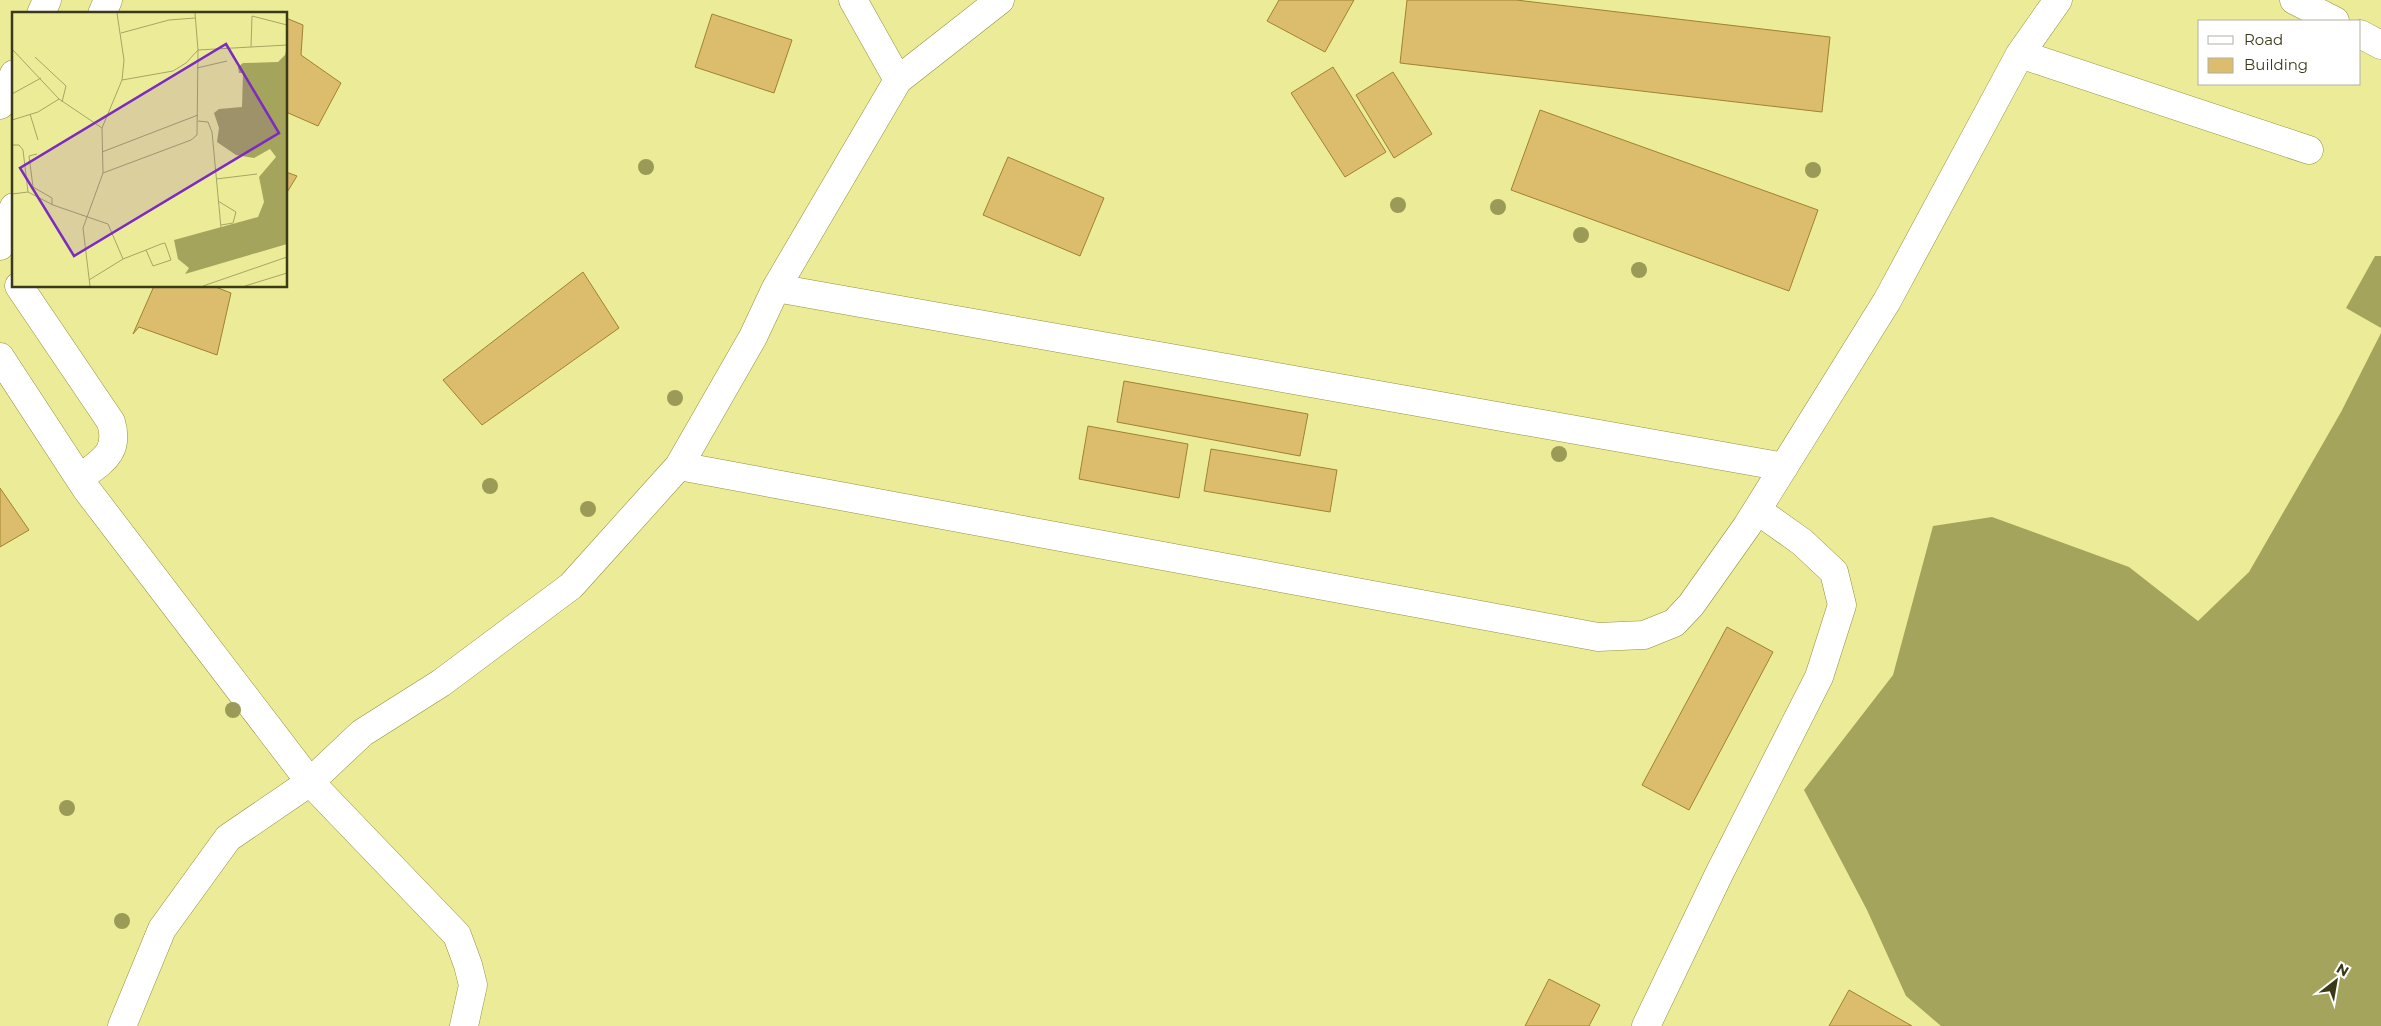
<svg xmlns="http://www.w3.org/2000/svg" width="2381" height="1026" viewBox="0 0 2381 1026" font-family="Montserrat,sans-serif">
<rect width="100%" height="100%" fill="#ecec98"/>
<!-- forest -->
<path fill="#a5a45c" d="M 2375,256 L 2381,256 L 2381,328 L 2346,308 Z
M 2381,333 L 2381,1026 L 1941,1026 L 1906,996 L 1867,910 L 1804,790 L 1893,675 L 1933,526 L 1992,517 L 2129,567 L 2198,621 L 2249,572 L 2341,412 Z"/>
<!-- building -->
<path fill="#dcbc6d" stroke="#a08230" d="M 1279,0 L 1354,0 L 1325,52 L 1267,21 Z
M 1407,0 L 1516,0 L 1830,37 L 1822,112 L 1400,63 Z
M 712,14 L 792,40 L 774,93 L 695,67 Z
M 286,18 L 303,25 L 301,55 L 341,83 L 318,126 L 286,112 Z
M 1333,67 L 1386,152 L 1345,177 L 1291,93 Z
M 1393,72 L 1432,134 L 1394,158 L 1356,95 Z
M 1540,110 L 1818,210 L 1789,291 L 1511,190 Z
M 1008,157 L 1104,198 L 1080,256 L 983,215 Z
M 286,172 L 297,176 L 286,194 Z
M 583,272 L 619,328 L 482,425 L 443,380 Z
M 154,286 L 213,286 L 231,293 L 217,355 L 139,327 L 133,334 Z
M 1124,381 L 1308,414 L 1300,456 L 1117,422 Z
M 1088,426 L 1188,444 L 1179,498 L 1079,479 Z
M 1211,449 L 1337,470 L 1330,512 L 1204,491 Z
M 0,488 L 29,530 L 0,547 Z
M 1727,627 L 1773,652 L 1689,810 L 1642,785 Z
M 1549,979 L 1600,1005 L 1589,1026 L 1525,1026 Z
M 1849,990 L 1912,1026 L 1829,1026 Z"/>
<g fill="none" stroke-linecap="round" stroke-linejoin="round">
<!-- minor casing -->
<g stroke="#92913e" stroke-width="29">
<path id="minor" d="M 853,0 L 898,80
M 2294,0 L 2335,21
M 41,14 L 47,0
M 102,14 L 108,0
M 2360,34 L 2381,45
M 2020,54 L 2309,150
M 0,105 L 14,74
M 0,246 L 3,232 L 14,207
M 19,286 L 111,422 C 120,453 102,461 80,478
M 776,288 L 1784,467
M 0,357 L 87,490 L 310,782 L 457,935 L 468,965 L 473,985 L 464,1026
M 679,466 L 1598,637 L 1644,635 L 1674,623 L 1691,605 L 1747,526 L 1887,301 L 2020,54 L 2058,0
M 122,1026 L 162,929 L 228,838 L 310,782 L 362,733 L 441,683 L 571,586 L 679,466 L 753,337 L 776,288 L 898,80 L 1000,0
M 1646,1026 L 1719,874 L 1819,677 L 1842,605 L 1834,572 L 1802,542 L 1757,510"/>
</g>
<!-- minor -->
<use href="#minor" stroke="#fff" stroke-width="28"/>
</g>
<!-- trees -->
<g fill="#9b9a57">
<circle cx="646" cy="167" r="8"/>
<circle cx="1813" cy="170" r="8"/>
<circle cx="1398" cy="205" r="8"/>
<circle cx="1498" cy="207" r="8"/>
<circle cx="1581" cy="235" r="8"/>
<circle cx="1639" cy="270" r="8"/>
<circle cx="675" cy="398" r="8"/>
<circle cx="1559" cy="454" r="8"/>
<circle cx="490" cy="486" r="8"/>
<circle cx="588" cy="509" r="8"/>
<circle cx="233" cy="710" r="8"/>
<circle cx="67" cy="808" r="8"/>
<circle cx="122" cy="921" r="8"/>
</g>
<!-- overview -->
<g transform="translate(12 12)">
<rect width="275" height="275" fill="#ecec98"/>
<path d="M 275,35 L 275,232 L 173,262 L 177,256 L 166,247 L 162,228 L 246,205 L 252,190 L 247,165 L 264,145 L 258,137 L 242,146 L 224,143 L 205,130 L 207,116 L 202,101 L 207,97 L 230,95 L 231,61 L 227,61 L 226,55 L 231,51 L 266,50 L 273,43 Z" fill="#a5a45c"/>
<path fill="none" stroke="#a5a565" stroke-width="1" d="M 109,21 L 157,8 L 183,6M 239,35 L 240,4 L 275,13M 0,37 L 47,87 L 90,116M 23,45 L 54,74 L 50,90M 185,56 L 215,49M 110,68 L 161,59 L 174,51 L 186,38 L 275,33M 0,82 L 29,66M 18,102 L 26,128M 0,108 L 26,100 L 47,87M 186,109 L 196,110 L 200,120 L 212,248M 0,133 L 7,133 L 11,138 L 16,180M 90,140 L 186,103M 25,142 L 17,144 L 21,175 L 40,186 L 40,193M 91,161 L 179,128 L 185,123 L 186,38 L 183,1M 204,167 L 245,162M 0,182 L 16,180 L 41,193 L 96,212 L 111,247 L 134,238 L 149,232 L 153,231 L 159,248 L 141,254 L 134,238M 206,189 L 224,200 L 221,211 L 209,213M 77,268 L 111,247M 78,274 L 71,216 L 91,161 L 90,116 L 110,68 L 112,48 L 105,1M 191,274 L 275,245M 233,274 L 275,261"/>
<path fill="#7b2cbf" fill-opacity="0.15" stroke="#7b2cbf" stroke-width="2.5" d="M 214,32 L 267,121 L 62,244 L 8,156 Z"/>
<rect width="275" height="275" fill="none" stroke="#3b3a18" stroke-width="2.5"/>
</g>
<!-- legend -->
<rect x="2198" y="20" width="162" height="65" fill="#ffffff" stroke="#b1b0a3"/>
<rect x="2208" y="36" width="25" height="8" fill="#ffffff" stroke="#b1b0a3"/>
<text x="2244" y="45" font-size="15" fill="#3b3a18">Road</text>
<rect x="2208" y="58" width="25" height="15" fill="#dcbc6d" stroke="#b1b0a3"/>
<text x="2244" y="70" font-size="15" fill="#3b3a18">Building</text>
<!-- north arrow -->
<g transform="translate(2336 981) rotate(31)" stroke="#ffffff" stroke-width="4" paint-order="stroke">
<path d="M0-4L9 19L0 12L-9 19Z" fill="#3b3a18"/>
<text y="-8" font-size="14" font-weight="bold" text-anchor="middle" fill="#3b3a18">N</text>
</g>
</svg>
